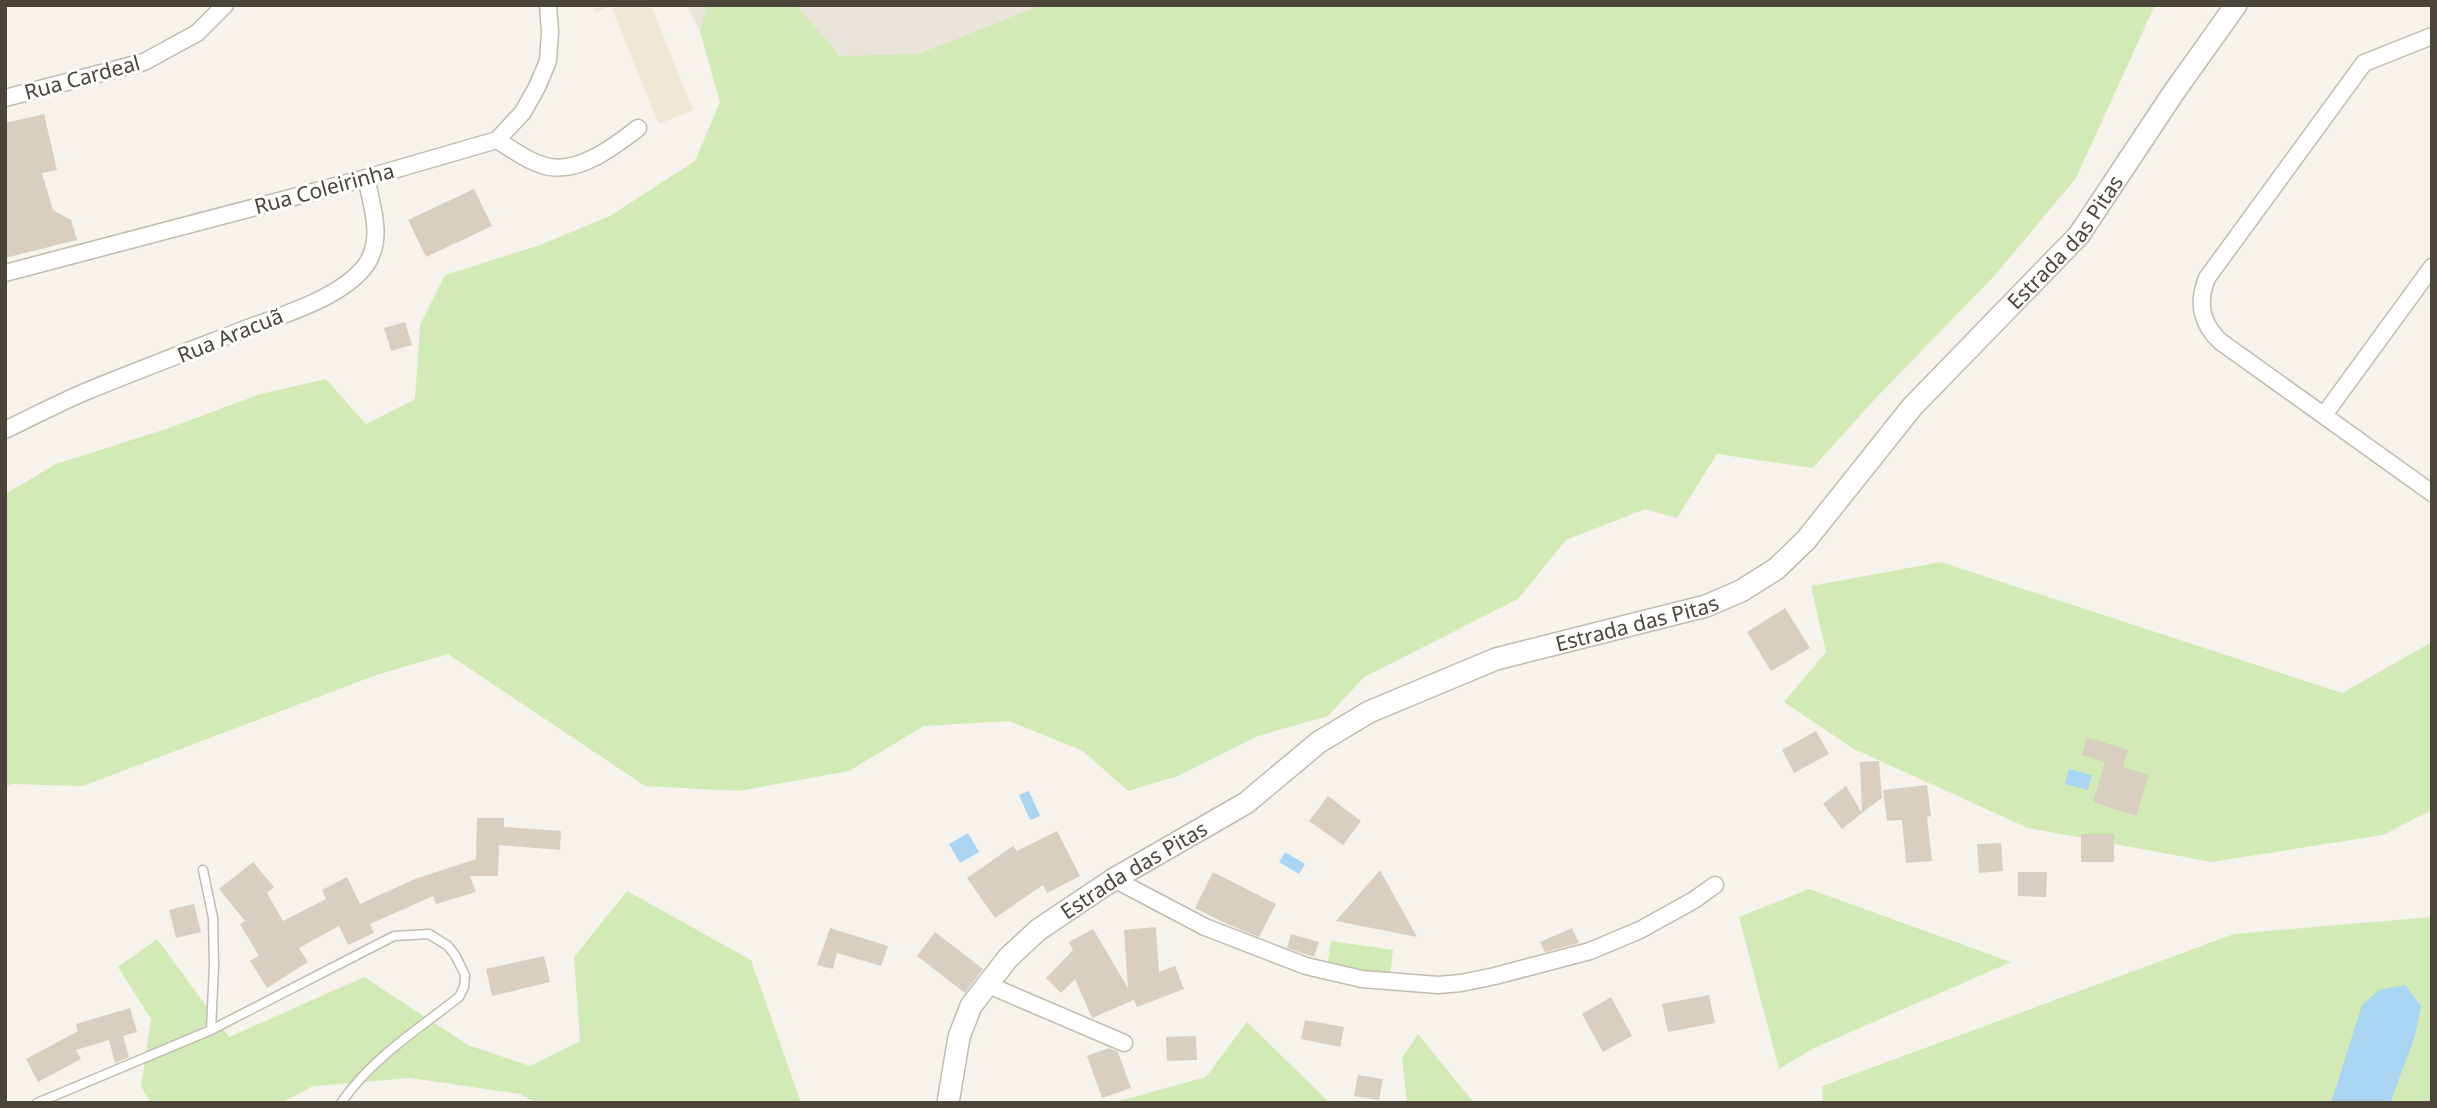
<svg xmlns="http://www.w3.org/2000/svg" width="2437" height="1108" viewBox="0 0 2437 1108" font-family="'Noto Sans',sans-serif">
<rect width="100%" height="100%" fill="#f6f3ec"/>
<!-- residential -->
<path fill="#eae5da" d="M 686,5 L 1049,5 L 751,127 Z"/>
<!-- education -->
<path fill="#efe8d6" d="M 594,5 L 651,5 L 693,110 L 659,124 L 611,6 L 596,12 Z"/>
<!-- green -->
<path fill="#d2eab5" d="M 707,5 L 796,5 L 840,56 L 919,54 L 1042,5 L 2155,5 L 2076,178 L 1996,274 L 1873,401 L 1813,468 L 1717,454 L 1677,518 L 1645,509 L 1566,540 L 1518,599 L 1364,677 L 1328,716 L 1258,736 L 1178,776 L 1128,791 L 1083,751 L 1009,721 L 924,726 L 849,771 L 739,791 L 645,786 L 448,654 L 376,675 L 83,786 L 11,784 L 5,787 L 5,494 L 56,464 L 166,429 L 261,394 L 326,379 L 366,424 L 415,399 L 420,325 L 445,275 L 540,245 L 610,216 L 695,161 L 720,102 L 700,32 Z
M 1941,562 L 2342,693 L 2432,642 L 2432,810 L 2383,835 L 2212,862 L 2028,828 L 1854,749 L 1784,702 L 1826,652 L 1811,586 Z
M 1809,889 L 2011,962 L 1814,1048 L 1779,1069 L 1739,917 Z
M 627,891 L 751,960 L 801,1103 L 537,1103 L 520,1094 L 410,1078 L 313,1086 L 281,1103 L 151,1103 L 141,1087 L 151,1019 L 118,967 L 157,939 L 229,1037 L 364,977 L 468,1045 L 530,1066 L 580,1041 L 574,957 Z
M 2432,917 L 2432,1103 L 1823,1103 L 1822,1086 L 2234,934 Z
M 1331,941 L 1393,950 L 1390,976 L 1327,967 Z
M 1247,1022 L 1330,1103 L 1112,1103 L 1206,1077 Z
M 1418,1034 L 1474,1103 L 1407,1103 L 1402,1058 Z"/>
<!-- water -->
<path fill="#a9d4f2" d="M 2069,769 L 2092,775 L 2088,790 L 2065,784 Z
M 1029,791 L 1040,816 L 1030,820 L 1019,795 Z
M 968,833 L 979,852 L 960,863 L 949,844 Z
M 1285,852 L 1305,864 L 1299,874 L 1279,862 Z
M 2405,985 L 2421,1006 L 2415,1036 L 2390,1103 L 2331,1103 L 2362,1005 L 2379,990 Z"/>
<!-- building -->
<path fill="#d8cfc1" d="M 44,114 L 57,170 L 42,173 L 53,210 L 71,220 L 77,240 L 5,258 L 5,123 Z
M 474,189 L 492,226 L 426,257 L 408,220 Z
M 405,322 L 412,345 L 391,351 L 384,328 Z
M 1785,608 L 1810,648 L 1771,671 L 1747,632 Z
M 1816,731 L 1829,754 L 1794,773 L 1782,750 Z
M 2087,737 L 2128,750 L 2123,767 L 2149,775 L 2136,816 L 2093,802 L 2105,762 L 2082,755 Z
M 1879,761 L 1882,798 L 1862,813 L 1860,762 Z
M 1927,785 L 1931,816 L 1927,817 L 1932,861 L 1906,863 L 1902,820 L 1887,821 L 1883,790 Z
M 1846,786 L 1862,813 L 1842,829 L 1823,804 Z
M 1328,796 L 1361,821 L 1343,845 L 1309,821 Z
M 477,818 L 504,818 L 504,827 L 561,831 L 560,850 L 499,845 L 498,876 L 470,876 L 476,892 L 436,904 L 433,896 L 370,924 L 374,933 L 348,945 L 339,926 L 299,948 L 308,962 L 267,988 L 250,961 L 259,956 L 240,924 L 245,921 L 219,889 L 253,862 L 274,887 L 267,893 L 283,921 L 326,899 L 322,890 L 347,877 L 360,904 L 415,879 L 476,859 Z
M 1057,831 L 1080,876 L 1047,893 L 1043,885 L 995,918 L 967,878 L 1013,846 L 1017,851 Z
M 2081,834 L 2114,834 L 2114,862 L 2081,862 Z
M 2001,843 L 2003,871 L 1979,873 L 1977,844 Z
M 1380,870 L 1417,937 L 1336,921 Z
M 1213,872 L 1276,904 L 1259,937 L 1227,924 L 1195,908 Z
M 2018,872 L 2047,872 L 2046,897 L 2018,896 Z
M 194,904 L 201,932 L 176,938 L 169,910 Z
M 1156,927 L 1159,972 L 1175,966 L 1184,989 L 1137,1007 L 1134,1000 L 1092,1018 L 1075,979 L 1061,993 L 1046,978 L 1073,950 L 1069,942 L 1093,929 L 1128,988 L 1124,930 Z
M 830,928 L 888,946 L 881,966 L 837,953 L 833,969 L 817,965 Z
M 1572,928 L 1579,943 L 1545,952 L 1540,942 Z
M 935,932 L 983,969 L 965,993 L 917,956 Z
M 1291,934 L 1319,942 L 1314,957 L 1287,948 Z
M 544,956 L 550,982 L 492,996 L 486,969 Z
M 1709,995 L 1715,1023 L 1668,1032 L 1662,1004 Z
M 1611,997 L 1632,1036 L 1603,1052 L 1582,1014 Z
M 130,1008 L 137,1032 L 123,1036 L 129,1057 L 115,1063 L 109,1040 L 76,1050 L 81,1059 L 38,1082 L 26,1059 L 78,1031 L 76,1024 Z
M 1305,1020 L 1344,1027 L 1340,1047 L 1301,1039 Z
M 1196,1036 L 1197,1060 L 1167,1061 L 1166,1037 Z
M 1109,1048 L 1118,1052 L 1131,1088 L 1102,1098 L 1087,1056 Z
M 1358,1075 L 1383,1079 L 1379,1100 L 1354,1096 Z"/>
<g fill="none" stroke-linecap="round" stroke-linejoin="round">
<!-- service casing -->
<g stroke="#c2bbae" stroke-width="11">
<path id="service" d="M 203,870 L 213,918 L 214,966 L 211,1030
M 37,1103 L 211,1030 L 394,936 L 429,934 L 448,946 L 455,955 L 465,975 L 464,987 L 459,997 C 417,1030 372,1058 341,1103"/>
</g>
<!-- minor casing -->
<g stroke="#c2bbae" stroke-width="19">
<path id="minor" d="M 2432,36 L 2364,63 L 2207,278 C 2197,302 2201,324 2221,342 L 2432,493
M 5,98 L 144,62 L 197,33 L 225,5
M 497,140 C 513,150 532,164 550,167 C 581,172 615,146 638,128
M 5,273 L 366,178 L 497,140 L 523,112 L 537,87 L 548,61 L 550,32 L 548,5
M 2324,415 L 2432,267
M 5,430 C 32,417 59,403 87,391 C 136,371 186,352 235,333 C 275,317 340,300 366,265 C 384,239 372,206 366,178
M 1114,879 L 1205,927 L 1306,966 L 1362,979 L 1438,985 L 1461,983 L 1495,976 L 1590,951 L 1640,930 L 1694,900 L 1715,885
M 986,984 L 1124,1043"/>
</g>
<!-- tertiary casing -->
<g stroke="#c2bbae" stroke-width="24">
<g id="tertiary">
<path id="s1" d="M 948,1103 L 959,1037 L 971,1006 L 1008,958 L 1038,930 L 1114,879 L 1246,803 L 1319,742 L 1369,712 L 1496,659 L 1706,606 L 1741,591 L 1776,569 L 1806,540 L 1912,407 L 2079,235 L 2174,92 L 2236,5"/>
</g>
</g>
<!-- service -->
<use href="#service" stroke="#fff" stroke-width="8"/>
<!-- minor -->
<use href="#minor" stroke="#fff" stroke-width="16"/>
<!-- tertiary -->
<use href="#tertiary" stroke="#fff" stroke-width="21"/>
</g>
<g text-anchor="middle" dominant-baseline="central" stroke-width="6" stroke-linejoin="round" paint-order="stroke">
<!-- street labels -->
<g font-size="21" fill="#4b4439" stroke="#fff">
<text transform="translate(82 77) rotate(-15)">Rua Cardeal</text>
<text transform="translate(324 188) rotate(-15)">Rua Coleirinha</text>
<text stroke="none"><textPath href="#s1" startOffset="1470">Estrada das Pitas</textPath></text>
<text transform="translate(230 335) rotate(-22)">Rua Aracuã</text>
<text stroke="none"><textPath href="#s1" startOffset="882">Estrada das Pitas</textPath></text>
<text stroke="none"><textPath href="#s1" startOffset="315">Estrada das Pitas</textPath></text>
</g>
</g>
<!-- border -->
<rect width="2437" height="1108" fill="none" stroke="#4b4439" stroke-width="14"/>
</svg>
